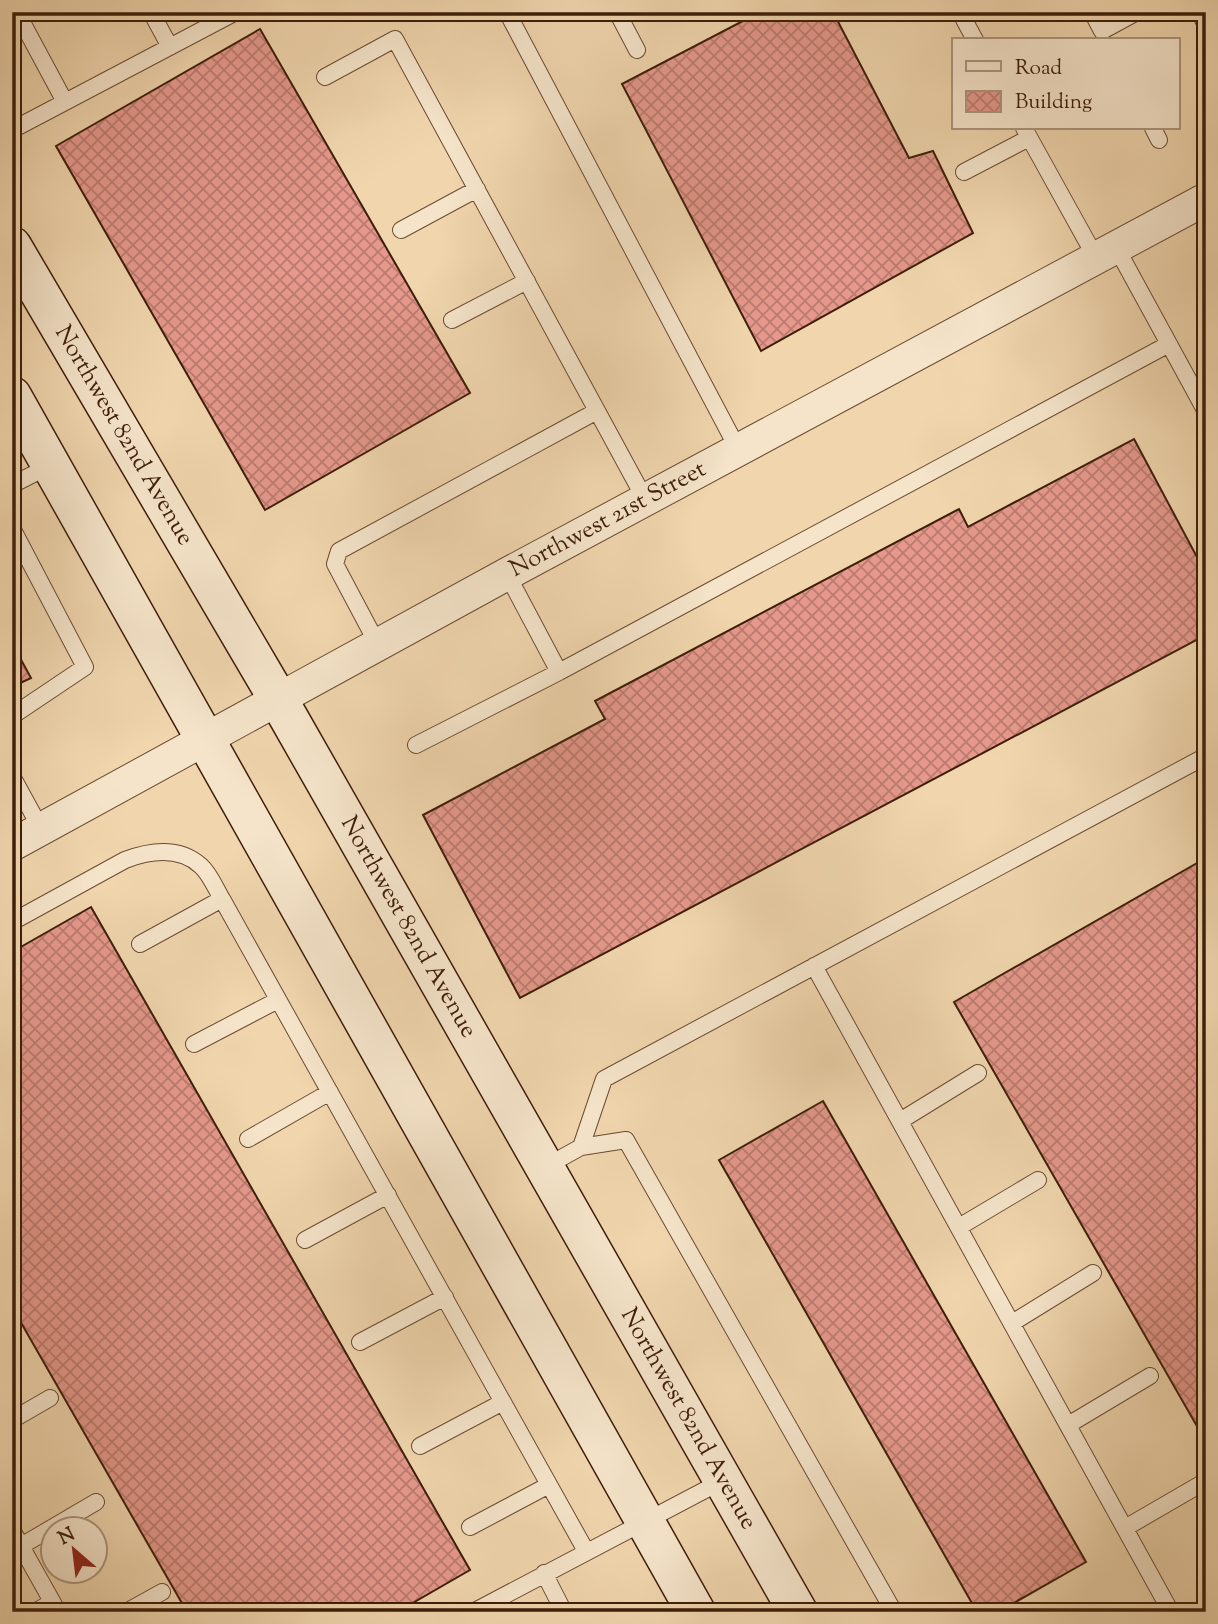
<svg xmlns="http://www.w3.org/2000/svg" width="1218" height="1624" viewBox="0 0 1218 1624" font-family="'Sorts Mill Goudy',serif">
<defs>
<pattern id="building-cross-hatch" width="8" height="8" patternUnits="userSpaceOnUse" patternTransform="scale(1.75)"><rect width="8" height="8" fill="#e5988b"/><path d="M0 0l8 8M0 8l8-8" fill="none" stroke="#bb7b70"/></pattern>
</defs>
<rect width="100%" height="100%" fill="#f0d5ad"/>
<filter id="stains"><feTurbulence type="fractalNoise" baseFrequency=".00286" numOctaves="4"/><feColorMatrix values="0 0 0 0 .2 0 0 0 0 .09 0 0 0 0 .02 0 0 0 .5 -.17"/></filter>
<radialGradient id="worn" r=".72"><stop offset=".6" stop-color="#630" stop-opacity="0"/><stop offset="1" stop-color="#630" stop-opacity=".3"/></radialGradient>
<!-- building -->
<path fill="url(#building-cross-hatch)" stroke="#3e1e09" stroke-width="2" d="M 760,12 L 833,12 L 909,158 L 933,151 L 973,233 L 761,351 L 622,84 Z
M 260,29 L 470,393 L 265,510 L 56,146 Z
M 1134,439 L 1206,574 L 1206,635 L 520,998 L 423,815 L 605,719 L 595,701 L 959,509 L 968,527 Z
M 12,643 L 31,678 L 12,687 Z
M 1206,858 L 1206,1442 L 954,1002 Z
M 91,907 L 470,1570 L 397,1612 L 187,1612 L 12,1307 L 12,952 Z
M 823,1101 L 1086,1562 L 998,1612 L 977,1612 L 719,1160 Z"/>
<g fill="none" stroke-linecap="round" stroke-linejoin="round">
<!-- lane casing -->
<g stroke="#6a4c32" stroke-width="18">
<path id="lane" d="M 151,12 L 170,47
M 507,12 L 739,451
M 617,12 L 637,50
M 960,12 L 975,40
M 1092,12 L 1102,31 L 1137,12
M 1199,12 L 1206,25
M 22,22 L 65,102
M 325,77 L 395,39 L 646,501
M 1024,128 L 1096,258
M 1153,128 L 1159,140
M 12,130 L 236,12
M 964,172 L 1029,138
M 401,230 L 477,189
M 452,320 L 527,281
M 1169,344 L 1206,412
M 12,485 L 51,465
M 12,528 L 85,667 L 15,714 L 12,721
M 378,645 L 335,564 L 339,551 L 597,411
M 559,672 L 1169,344 L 1116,247
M 416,745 L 559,672 L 507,574
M 12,776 L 41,829
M 12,922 L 125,860 C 149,851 179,846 201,866 C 210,874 216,889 222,899 L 586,1551
M 140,944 L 222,899
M 814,966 L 1171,1612
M 194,1044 L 278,1000
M 900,1121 L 978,1073
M 248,1139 L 330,1092
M 581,1147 L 626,1140 L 894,1612
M 545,1167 L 581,1147 L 604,1079 L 1206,756
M 959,1227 L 1038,1180
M 305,1240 L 388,1195
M 1012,1323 L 1093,1273
M 360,1342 L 445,1297
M 12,1420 L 50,1398
M 1068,1425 L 1150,1376
M 420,1446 L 503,1402
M 470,1527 L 549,1485
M 1125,1528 L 1206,1481
M 12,1530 L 58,1612
M 21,1546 L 96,1502
M 544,1573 L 564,1612
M 35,1612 L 52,1602
M 126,1612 L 162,1592
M 473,1612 L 724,1480
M 1202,1612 L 1206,1610"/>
</g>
<!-- street casing -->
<g stroke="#6a4c32" stroke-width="34">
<g id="street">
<path id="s1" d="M 12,845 L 507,574 L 1206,199"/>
</g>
</g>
<!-- secondary casing -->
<g stroke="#3e1e09" stroke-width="41">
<g id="secondary">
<path id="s2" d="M 12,246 L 278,699 L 798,1612"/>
<path d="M 12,396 L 696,1612"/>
</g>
</g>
<!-- lane -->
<use href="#lane" stroke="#f5e4ca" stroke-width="16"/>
<!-- street -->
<use href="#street" stroke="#f5e4ca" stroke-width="32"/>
<!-- secondary -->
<use href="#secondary" stroke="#f5e4ca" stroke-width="38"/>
</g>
<g text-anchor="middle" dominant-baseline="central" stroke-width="5" stroke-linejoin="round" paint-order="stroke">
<!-- street labels -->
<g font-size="24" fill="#3e1e09" stroke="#f5e4ca">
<text stroke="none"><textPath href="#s2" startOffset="220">Northwest 82nd Avenue</textPath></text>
<text stroke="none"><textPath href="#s1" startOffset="679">Northwest 21st Street</textPath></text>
<text stroke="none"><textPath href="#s2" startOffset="788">Northwest 82nd Avenue</textPath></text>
<text stroke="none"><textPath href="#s2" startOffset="1354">Northwest 82nd Avenue</textPath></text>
</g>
</g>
<!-- margin -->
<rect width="1218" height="1624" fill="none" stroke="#f0d5ad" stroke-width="42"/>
<rect x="14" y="14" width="1190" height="1596" fill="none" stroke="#3e1e09" stroke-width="3.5"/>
<rect x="21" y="21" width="1176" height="1582" fill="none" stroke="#3e1e09" stroke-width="2"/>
<!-- legend -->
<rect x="952" y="38" width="228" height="91" fill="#f5e4ca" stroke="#ac957d" stroke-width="2"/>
<rect x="966" y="61" width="35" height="10" fill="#f5e4ca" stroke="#ac957d" stroke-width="2"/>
<text x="1015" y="74" font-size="21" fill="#3e1e09">Road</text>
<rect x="966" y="91" width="35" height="21" fill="url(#building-cross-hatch)" stroke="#ac957d" stroke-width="2"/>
<text x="1015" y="108" font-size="21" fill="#3e1e09">Building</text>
<!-- north arrow -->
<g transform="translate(74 1550) rotate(332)"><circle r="33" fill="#f5e4ca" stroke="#ac957d" stroke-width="2"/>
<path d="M0-5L12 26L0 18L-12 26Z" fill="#8f2418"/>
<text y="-10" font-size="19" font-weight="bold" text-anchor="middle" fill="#3e1e09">N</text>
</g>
<rect width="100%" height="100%" filter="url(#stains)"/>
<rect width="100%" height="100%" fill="url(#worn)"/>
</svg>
